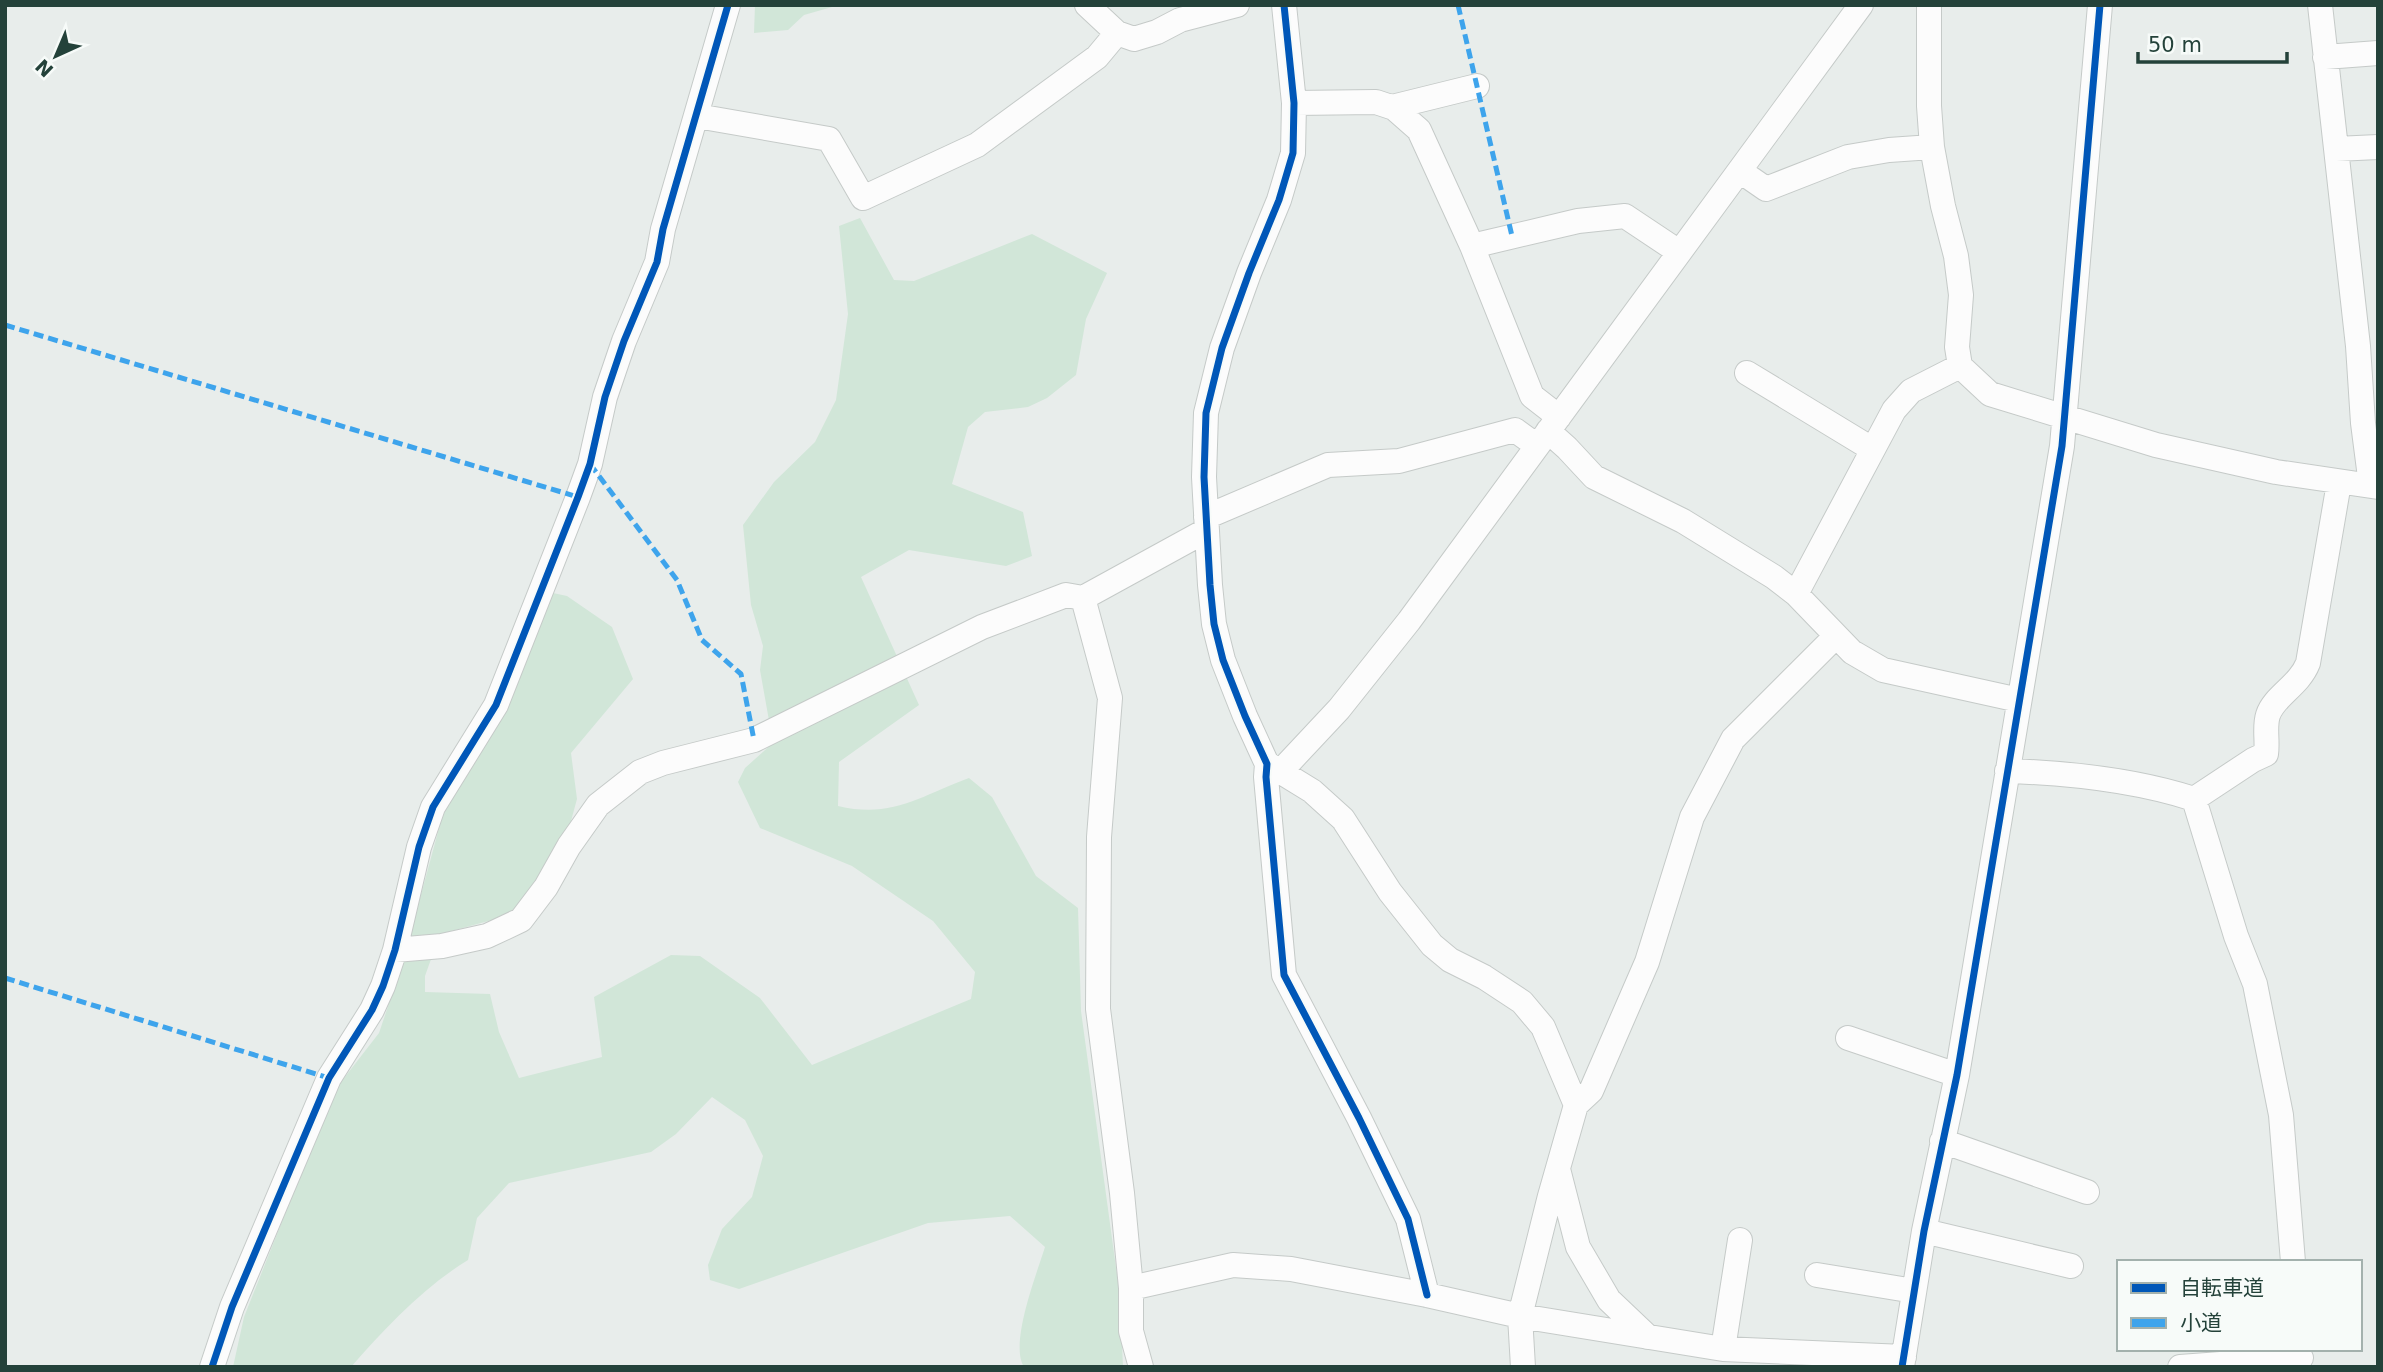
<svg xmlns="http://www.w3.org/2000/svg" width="2383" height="1372" viewBox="0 0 2383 1372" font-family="'DejaVu Sans','Noto Sans JP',sans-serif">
<rect width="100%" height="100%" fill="#e8edeb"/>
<!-- green -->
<path fill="#d1e6d8" d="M 755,5 L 839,5 L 804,15 L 788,30 L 754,33 Z
M 860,218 L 894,280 L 914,281 L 1032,234 L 1107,273 L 1086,319 L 1076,375 L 1047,398 L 1028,407 L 985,412 L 968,427 L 952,484 L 1023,512 L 1032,556 L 1006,566 L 909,550 L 861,577 L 919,705 L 839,762 L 838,806 C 892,819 920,796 969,778 L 992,797 L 1036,876 L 1078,908 L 1081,1011 L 1120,1297 L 1123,1367 L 1024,1367 C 1009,1344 1037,1273 1045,1247 L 1010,1216 L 928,1223 L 739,1289 L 710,1280 L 708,1265 L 722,1229 L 752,1197 L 763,1156 L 745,1120 L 712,1097 L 676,1134 L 651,1152 L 509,1183 L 477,1218 L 468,1260 C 424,1287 385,1328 351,1367 L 233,1367 L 244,1317 L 334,1091 L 379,1033 L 402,965 L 445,806 L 553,593 L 567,596 L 612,627 L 633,679 L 571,753 L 577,799 L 548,905 L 440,934 L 425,976 L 425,992 L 490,994 L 499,1032 L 519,1078 L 602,1057 L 594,997 L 671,955 L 700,956 L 760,998 L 812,1065 L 971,999 L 975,972 L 933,921 L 852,866 L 760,828 L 738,782 L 745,768 L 773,743 L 760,670 L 763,646 L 751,605 L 743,525 L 774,482 L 815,442 L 836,400 L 848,314 L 839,226 Z"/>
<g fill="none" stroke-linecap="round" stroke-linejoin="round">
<!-- minor casing -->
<g stroke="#c5cac8" stroke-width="26">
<path id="minor" d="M 1087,5 L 1117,33 L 1134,39 L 1157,32 L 1180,20 L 1237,5
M 1284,5 L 1294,103 L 1293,153 L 1279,200 L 1249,273 L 1222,348 L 1206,413 L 1204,477 L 1210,585 L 1214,624 L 1223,660 L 1245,716 L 1267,764 L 1266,777 L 1284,975 L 1359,1118 L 1408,1219 L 1427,1295
M 1929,5 L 1929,106 L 1932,147 L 1943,206 L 1956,256 L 1961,295 L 1957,347 L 1960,366 L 1990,394 L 2156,445 L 2276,472 L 2378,487
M 2320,5 L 2358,346 L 2363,423 L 2371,485
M 2325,57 L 2378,53
M 1294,103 L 1376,102 L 1394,108 L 1419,130 L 1472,246 L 1532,396 L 1559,417
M 1392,107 L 1477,86
M 697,116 L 829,139 L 863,198 L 977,145 L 1097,57 L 1117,33
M 2336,149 L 2378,147
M 1740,171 L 1766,189 L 1848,157 L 1889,150 L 1932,147
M 1472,246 L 1578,221 L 1625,216 L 1679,252
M 1747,373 L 1872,449
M 1548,431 L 1567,448 L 1594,477 L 1683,521 L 1774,577 L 1796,594 L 1852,652 L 1883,670 L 2019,700
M 1206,517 L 1328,465 L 1399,461 L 1515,430 L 1537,446
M 1796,594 L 1894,410 L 1911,391 L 1960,366
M 1083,598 L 1110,698 L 1099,837 L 1098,1009 L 1122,1193 L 1131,1288 L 1131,1331 L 1141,1367
M 1268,764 L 1312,791 L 1343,819 L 1390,892 L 1432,945 L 1450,960 L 1484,977 L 1522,1002 L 1543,1027 L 1576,1105
M 2007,771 C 2069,773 2135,780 2194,799
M 1280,772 L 1339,709 L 1409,621 L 1861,5
M 2194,799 L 2236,936 L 2255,984 L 2281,1115 L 2293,1262
M 2194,799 L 2253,760 L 2266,754 C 2268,741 2264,727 2268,715 C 2274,696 2299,686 2308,663 L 2339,483
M 395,950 L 442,946 L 487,936 L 521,920 L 546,887 L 569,846 L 598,805 L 640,772 L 663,763 L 754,740 L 982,627 L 1066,595 L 1083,598 L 1207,530
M 1848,1038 L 1957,1075
M 1942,1141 L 2087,1192
M 1558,1169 L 1578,1247 L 1609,1300 L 1648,1337
M 1924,1231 L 2071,1266
M 1817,1275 L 1914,1291
M 1131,1288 L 1233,1265 L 1291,1269 L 1427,1295 L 1520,1316 L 1723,1349 L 1904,1357
M 1723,1349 L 1740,1240
M 212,1367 L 232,1307 L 329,1078 L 372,1010 L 383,986 L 395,950 L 419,847 L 433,807 L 496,705 L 578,497 L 590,464 L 605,397 L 624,341 L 657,262 L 663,229 L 728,5
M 1523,1367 L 1520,1316 L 1550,1196 L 1576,1105 L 1591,1091 L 1647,962 L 1692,817 L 1733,739 L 1836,636
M 1902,1367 L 1924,1231 L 1957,1075 L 2062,446 L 2100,5
M 2180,1367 L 2301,1358"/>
</g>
<!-- minor -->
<use href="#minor" stroke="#fcfcfc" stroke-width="24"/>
<!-- quiet -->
<path stroke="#3ea4ec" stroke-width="5" stroke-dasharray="10 5" stroke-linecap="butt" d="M 1458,5 L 1512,236
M 5,325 L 578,497
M 590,464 L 677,580 L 702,640 L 741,674 L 754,740
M 5,978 L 329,1078"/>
<!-- cycleway casing -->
<g stroke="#f7fbf9" stroke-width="11">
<path id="cycleway" d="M 1284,5 L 1294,103 L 1293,153 L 1279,200 L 1249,273 L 1222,348 L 1206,413 L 1204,477 L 1210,585 L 1214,624 L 1223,660 L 1245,716 L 1267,764 L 1266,777 L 1284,975 L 1359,1118 L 1408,1219 L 1427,1295
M 212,1367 L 232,1307 L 329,1078 L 372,1010 L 383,986 L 395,950 L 419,847 L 433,807 L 496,705 L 578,497 L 590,464 L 605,397 L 624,341 L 657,262 L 663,229 L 728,5
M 1902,1367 L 1924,1231 L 1957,1075 L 2062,446 L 2100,5"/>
</g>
<!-- cycleway -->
<use href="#cycleway" stroke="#0057b8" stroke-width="7"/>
</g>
<!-- border -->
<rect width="2383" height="1372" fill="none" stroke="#24423a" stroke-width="14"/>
<!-- legend -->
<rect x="2117" y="1260" width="245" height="91" fill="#f7fbf9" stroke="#a3b1ad" stroke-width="2"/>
<rect x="2131" y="1283" width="35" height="10" fill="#0057b8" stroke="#a3b1ad" stroke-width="2"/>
<text x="2180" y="1295" font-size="21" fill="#24423a">自転車道</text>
<rect x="2131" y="1318" width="35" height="10" fill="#3ea4ec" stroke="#a3b1ad" stroke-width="2"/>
<text x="2180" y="1330" font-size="21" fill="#24423a">小道</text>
<!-- north arrow -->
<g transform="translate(56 56) rotate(224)" stroke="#f7fbf9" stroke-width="5" paint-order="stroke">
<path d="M0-5L12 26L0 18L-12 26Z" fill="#24423a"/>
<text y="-10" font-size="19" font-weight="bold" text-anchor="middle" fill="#24423a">N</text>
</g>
<!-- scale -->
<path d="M2138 52v10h149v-10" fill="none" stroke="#24423a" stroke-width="3.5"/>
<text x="2148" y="52" font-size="21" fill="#24423a" stroke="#f7fbf9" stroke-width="5" paint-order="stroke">50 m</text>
</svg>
